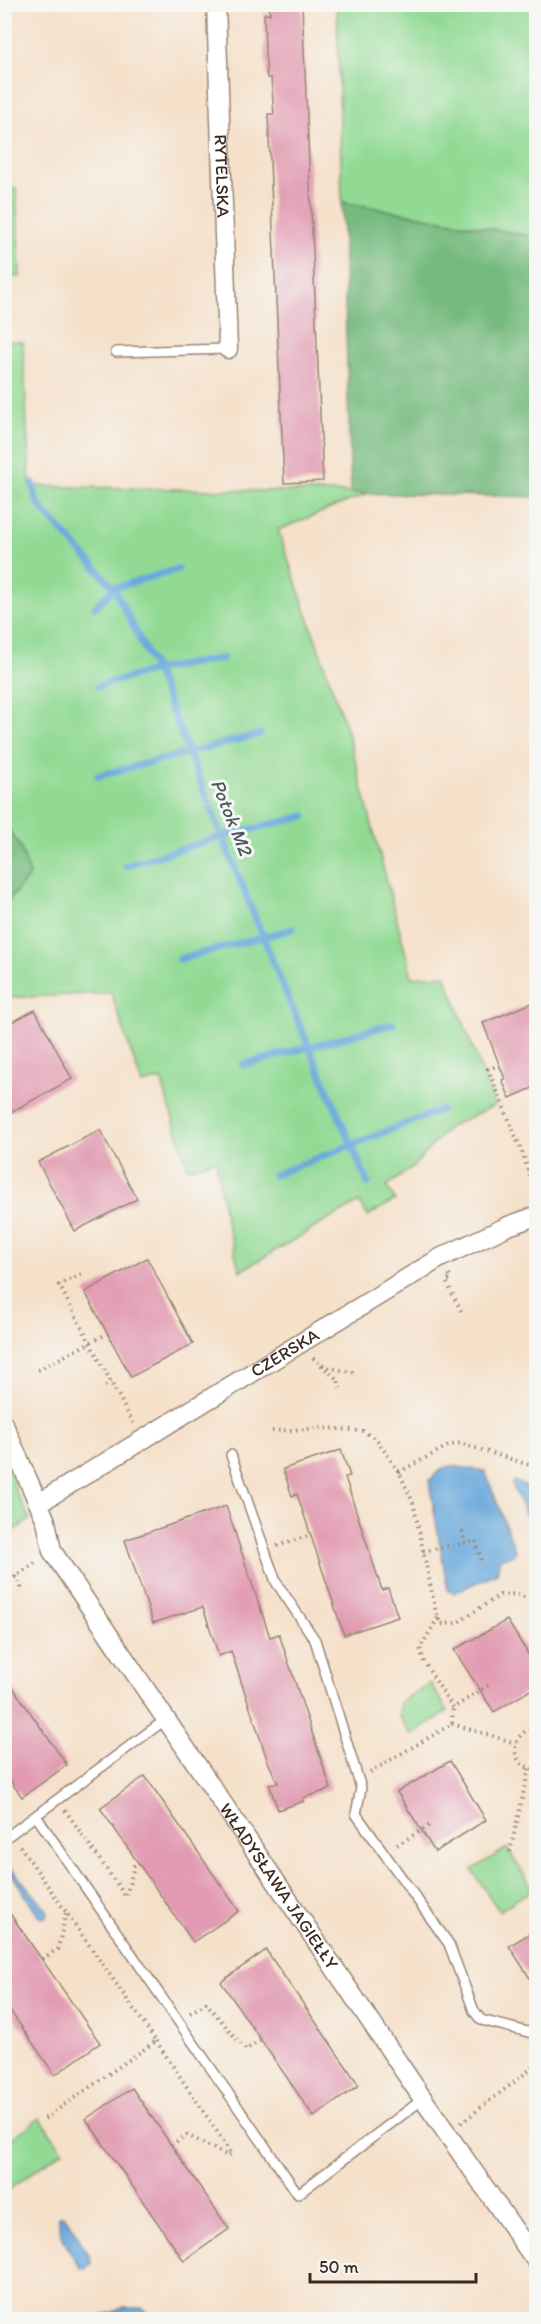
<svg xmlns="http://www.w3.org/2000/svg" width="541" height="2324" viewBox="0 0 541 2324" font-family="Itim,sans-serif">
<rect width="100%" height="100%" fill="#f6f6f2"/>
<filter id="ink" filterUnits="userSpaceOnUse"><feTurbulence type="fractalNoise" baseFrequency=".0167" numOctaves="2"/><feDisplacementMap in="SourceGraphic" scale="12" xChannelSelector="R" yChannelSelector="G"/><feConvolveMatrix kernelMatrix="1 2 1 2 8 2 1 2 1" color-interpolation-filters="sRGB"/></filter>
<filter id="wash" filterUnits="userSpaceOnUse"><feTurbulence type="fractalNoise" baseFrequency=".008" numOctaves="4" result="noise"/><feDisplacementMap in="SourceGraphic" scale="24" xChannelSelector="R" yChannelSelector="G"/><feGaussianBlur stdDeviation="1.35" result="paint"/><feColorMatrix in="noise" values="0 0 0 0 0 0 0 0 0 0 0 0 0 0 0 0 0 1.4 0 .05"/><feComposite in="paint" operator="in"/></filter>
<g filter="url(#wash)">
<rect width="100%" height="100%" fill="#f5e0c9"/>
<!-- green -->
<path fill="#92da94" stroke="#668259" stroke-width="1.5" d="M 337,5 L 536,5 L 536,237 L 342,202 Z
M 16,188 L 20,277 L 4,276 L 5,189 Z
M 5,341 L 23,342 L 30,486 L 369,493 L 278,530 L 348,734 L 412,977 L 445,975 L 495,1105 L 449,1127 L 413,1167 L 387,1186 L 395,1200 L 368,1216 L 359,1202 L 240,1271 L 225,1217 L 216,1160 L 188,1168 L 161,1079 L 142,1084 L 111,993 L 5,998 L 4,905 L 30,874 L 20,846 L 4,824 Z
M 5,1451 L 15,1475 L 14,1487 L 30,1520 L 5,1536 Z
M 430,1683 L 448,1711 L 411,1735 L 399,1716 L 400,1702 Z
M 507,1848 L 533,1889 L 499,1911 L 472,1870 Z
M 40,2118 L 63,2151 L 5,2192 L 5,2143 Z"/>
<!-- forest -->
<path fill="#75ba7e" stroke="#58724e" stroke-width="1.5" d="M 342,202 L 536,237 L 536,497 L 351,493 Z
M 5,824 L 20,846 L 30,875 L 5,905 Z"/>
<!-- water -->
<path fill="#69a9dc" stroke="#526a7d" stroke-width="1.5" d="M 450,1466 L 485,1471 L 515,1550 L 514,1554 L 500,1559 L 497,1573 L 454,1593 L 448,1591 L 429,1481 L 441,1469 Z
M 514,1481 L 536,1489 L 536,1539 L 512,1484 Z
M 10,1867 L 47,1910 L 48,1914 L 46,1917 L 42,1918 L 37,1914 L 12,1874 L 5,1875 L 5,1868 Z
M 64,2215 L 90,2256 L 91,2263 L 85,2269 L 80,2268 C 72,2255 56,2231 59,2216 Z
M 123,2308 L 143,2308 L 148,2315 L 147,2319 L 94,2319 Z"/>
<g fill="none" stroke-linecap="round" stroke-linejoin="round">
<!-- stream -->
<path stroke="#69a9dc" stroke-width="7" d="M 33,483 L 36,500 L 44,511 L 114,588 L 155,670 L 282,984 L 368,1183
M 95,607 L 114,588 L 178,569
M 98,686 L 155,670 L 223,658
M 98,776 L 260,734
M 125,866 L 223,836 L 305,816
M 179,959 L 293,929
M 243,1065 L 393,1024
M 274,1175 L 441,1110"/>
</g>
<g id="blocks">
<!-- building -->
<path fill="#e19ab1" d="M 269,4 L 302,4 L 323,481 L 284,483 L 268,114 L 274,114 L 271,78 L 267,78 L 265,52 L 264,14 L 270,14 Z
M 537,1001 L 537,1086 L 510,1098 L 502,1080 L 505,1079 L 483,1023 Z
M 35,1010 L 72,1079 L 11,1112 L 4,1100 L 4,1026 Z
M 100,1130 L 137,1199 L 75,1231 L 38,1162 Z
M 147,1258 L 193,1344 L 131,1377 L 85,1292 Z
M 341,1450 L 350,1476 L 345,1477 L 382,1590 L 388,1588 L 398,1617 L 344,1635 L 297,1494 L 292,1496 L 283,1469 Z
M 226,1506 L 270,1637 L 279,1634 L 331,1789 L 303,1798 L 304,1801 L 278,1810 L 269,1784 L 278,1783 L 268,1762 L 231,1651 L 219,1656 L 203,1607 L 153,1623 L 125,1540 Z
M 507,1620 L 537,1668 L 537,1686 L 494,1712 L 454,1650 Z
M 4,1675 L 67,1765 L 22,1797 L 4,1772 Z
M 450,1761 L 486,1820 L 435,1852 L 397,1792 Z
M 145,1776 L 239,1911 L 193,1942 L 100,1808 Z
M 4,1905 L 100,2043 L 55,2075 L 4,2002 Z
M 537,1929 L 537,1989 L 509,1946 Z
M 266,1950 L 359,2085 L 314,2117 L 221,1982 Z
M 132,2088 L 229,2229 L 184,2261 L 86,2119 Z"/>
</g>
</g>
<g filter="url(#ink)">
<use href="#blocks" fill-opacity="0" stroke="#988574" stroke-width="1.5"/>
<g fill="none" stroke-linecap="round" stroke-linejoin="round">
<!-- service casing -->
<g stroke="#988574" stroke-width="12">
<path id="service" d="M 116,352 L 228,349
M 231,1455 L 276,1582 L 315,1640 L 361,1788 L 356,1814 L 449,1944 L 474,2011 L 481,2020 L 536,2034
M 36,1816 L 298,2194 L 423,2099
M 4,1839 L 165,1720"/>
</g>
<!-- minor casing -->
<g stroke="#988574" stroke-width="21">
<g id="minor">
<path id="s1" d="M 216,4 L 228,349"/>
<path id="s2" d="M 4,1425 L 46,1521 L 52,1551 L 423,2099 L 536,2261"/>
<path id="s3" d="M 39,1503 L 440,1258 L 508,1226 L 536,1216"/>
</g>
</g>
<!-- path -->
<path stroke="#988574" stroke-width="4" stroke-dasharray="1.5 4.5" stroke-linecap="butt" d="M 500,1065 L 488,1069 L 523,1154 L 536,1195
M 81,1274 L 59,1285 L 133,1423
M 449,1275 L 451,1279 L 446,1281 L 461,1311
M 313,1358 C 324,1369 342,1370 357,1373
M 321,1365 L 338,1380 L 340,1388
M 38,1370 L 112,1331
M 105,1386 L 111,1383
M 272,1431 L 324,1428 L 363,1431 L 377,1440 L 399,1472 L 413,1502 L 436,1612 L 441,1624 L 457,1623 L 500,1595 L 516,1594 L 532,1600 L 536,1608
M 399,1472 L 448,1446 L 460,1443 L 536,1467
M 4,1493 L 12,1488
M 462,1531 L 465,1543
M 277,1546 L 311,1535
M 423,1551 L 476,1541 L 481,1561
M 16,1576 L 21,1587 L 20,1593
M 4,1584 L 37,1562
M 438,1618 L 420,1648 L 424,1662 L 453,1708 L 489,1685
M 452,1724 L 516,1743
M 536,1727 C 509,1732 508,1767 536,1769
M 370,1772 L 452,1724 L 453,1708
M 65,1810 L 126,1897 L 134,1866 L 139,1864
M 397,1845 L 430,1825
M 20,1846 L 156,2041 L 44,2119
M 510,1852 L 529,1768
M 531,1886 L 536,1887
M 42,1959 L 58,1949 L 66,1913
M 190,2013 L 206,2003 L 246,2050 L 261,2040
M 156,2041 L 232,2154 L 228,2156 L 187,2135 L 171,2145
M 461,2123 L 536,2065"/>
<!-- service -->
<use href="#service" stroke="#fff" stroke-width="9"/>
<!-- minor -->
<use href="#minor" stroke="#fff" stroke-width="18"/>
</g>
</g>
<g text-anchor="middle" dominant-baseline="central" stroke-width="6" stroke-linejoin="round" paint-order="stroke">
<!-- street labels -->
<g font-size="18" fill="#3b2a1e" stroke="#f6f6f2">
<text stroke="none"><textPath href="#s1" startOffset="172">RYTELSKA</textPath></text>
<text stroke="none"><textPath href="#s3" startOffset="288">CZERSKA</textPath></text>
<text stroke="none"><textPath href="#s2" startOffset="540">WŁADYSŁAWA JAGIEŁŁY</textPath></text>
</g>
<!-- water labels -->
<g font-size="20" font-style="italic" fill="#4b5660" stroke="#f6f6f2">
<text transform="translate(232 817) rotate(68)">Potok M2</text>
</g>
</g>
<!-- margin -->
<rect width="541" height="2324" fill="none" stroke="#f6f6f2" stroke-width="24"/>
<!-- scale -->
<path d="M310 2273v9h166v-9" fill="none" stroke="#3b2a1e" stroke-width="3"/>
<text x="319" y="2273" font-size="18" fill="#3b2a1e" stroke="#f6f6f2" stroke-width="4.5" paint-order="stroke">50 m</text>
</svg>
